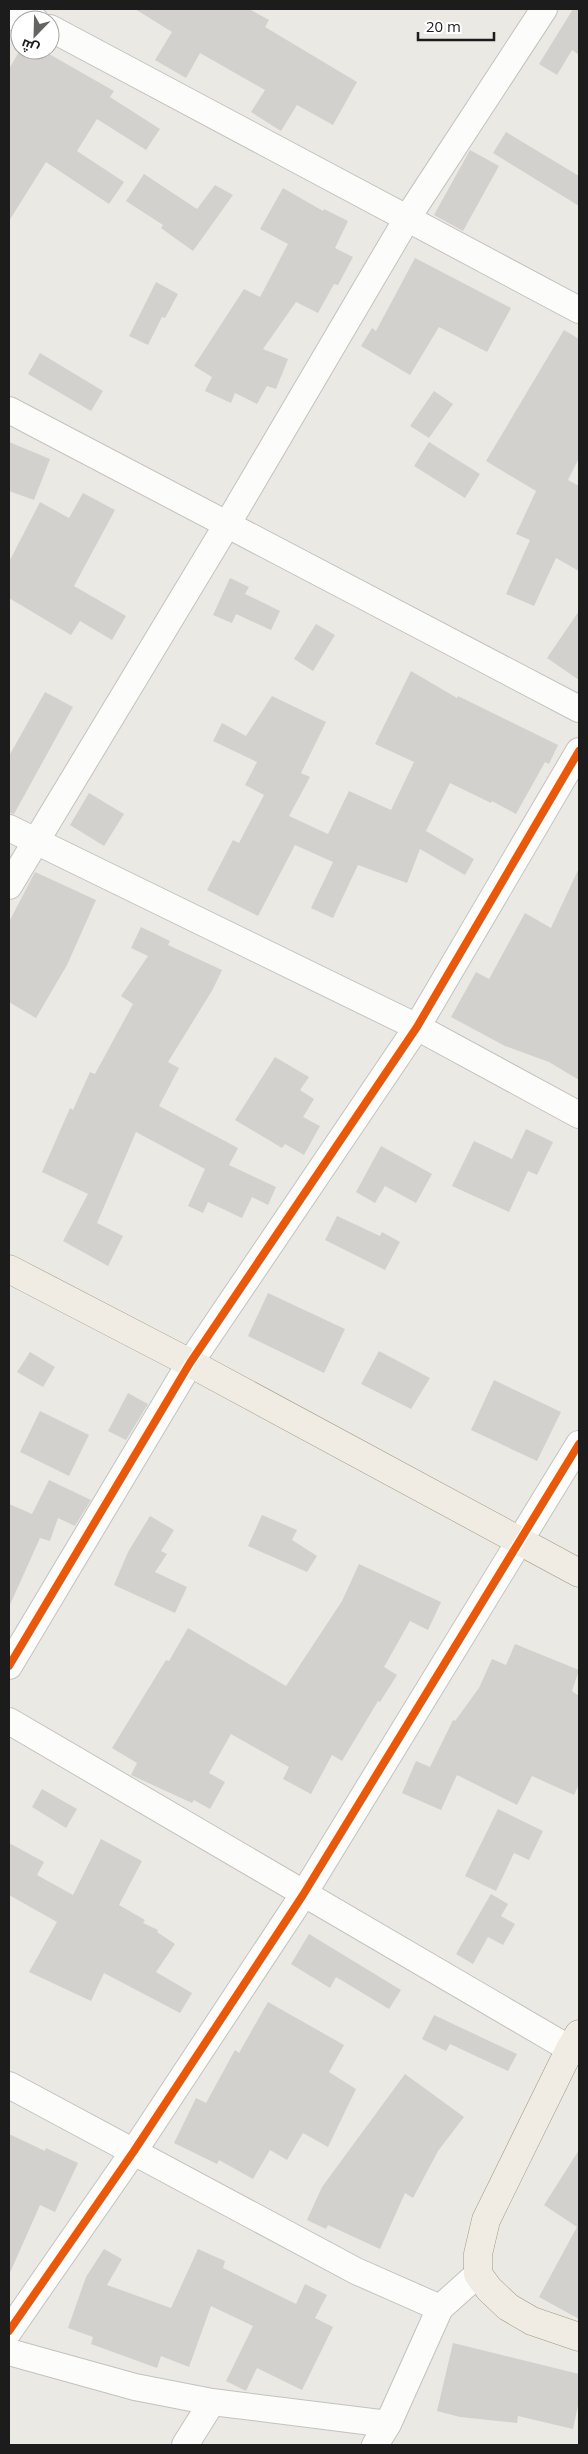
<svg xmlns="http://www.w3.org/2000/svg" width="588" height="2454" viewBox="0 0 588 2454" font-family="'Open Sans',Cairo,sans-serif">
<rect width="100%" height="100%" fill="#eae9e4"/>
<!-- building -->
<path fill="#d3d1cd" d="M 135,9 L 249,9 L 269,20 L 265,27 L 357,82 L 333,125 L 297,105 L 281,131 L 251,112 L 265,90 L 200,53 L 186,78 L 155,60 L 172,32 Z
M 573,9 L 579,9 L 579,55 L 572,50 L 557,75 L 539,64 Z
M 20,50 L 42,50 L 114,91 L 110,97 L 160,129 L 146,150 L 97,119 L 77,151 L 124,182 L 109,204 L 46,162 L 9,221 L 9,69 Z
M 506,132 L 579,176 L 579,206 L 493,153 Z
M 470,150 L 499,166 L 463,231 L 434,215 Z
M 144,174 L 197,209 L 215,185 L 233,195 L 193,251 L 161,228 L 163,225 L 126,201 Z
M 283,188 L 323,211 L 324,209 L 348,221 L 335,248 L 353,257 L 338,285 L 334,284 L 318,313 L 296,302 L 263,349 L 288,359 L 276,389 L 267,386 L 257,404 L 235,393 L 231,403 L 205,391 L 212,377 L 194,366 L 244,289 L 260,297 L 288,244 L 260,229 Z
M 415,258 L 511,308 L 487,352 L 439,327 L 410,375 L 361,346 L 372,328 L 376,331 Z
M 156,282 L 178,294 L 165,318 L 162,317 L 148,345 L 129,336 Z
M 564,330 L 579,339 L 579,458 L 568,480 L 579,486 L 579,571 L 556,558 L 534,606 L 506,594 L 530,540 L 516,534 L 536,491 L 486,461 Z
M 40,353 L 103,391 L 91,411 L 28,374 Z
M 434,391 L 453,404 L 429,438 L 410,426 Z
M 9,442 L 50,459 L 34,500 L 9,491 Z
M 429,442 L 480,474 L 465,498 L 414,466 Z
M 83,493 L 115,510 L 74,586 L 126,616 L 112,640 L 80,621 L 71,635 L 9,598 L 9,562 L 40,502 L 69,518 Z
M 230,578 L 249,587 L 245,594 L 280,611 L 271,630 L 236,614 L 232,623 L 213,615 Z
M 579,611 L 579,680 L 547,658 Z
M 316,624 L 335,635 L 313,671 L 294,659 Z
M 411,671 L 457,698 L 458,696 L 558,745 L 549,764 L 545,762 L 516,814 L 492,801 L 491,803 L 450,783 L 426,831 L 474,859 L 465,875 L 420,849 L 407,883 L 358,865 L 333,918 L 311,908 L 333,862 L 295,845 L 258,916 L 207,890 L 233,840 L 239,843 L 264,795 L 245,785 L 257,762 L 213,741 L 222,723 L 246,736 L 272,696 L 326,722 L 301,773 L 310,777 L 289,816 L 328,834 L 349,791 L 391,810 L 414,762 L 375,744 Z
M 45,692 L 73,707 L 14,814 L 9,813 L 9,756 Z
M 89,793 L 124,814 L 104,846 L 70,825 Z
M 579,868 L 579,1080 L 549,1062 L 505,1046 L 451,1017 L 476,972 L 489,979 L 525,913 L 551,928 Z
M 35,872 L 96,900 L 67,965 L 36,1018 L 9,1002 L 9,922 Z
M 141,927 L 170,941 L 168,945 L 222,970 L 213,989 L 168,1062 L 179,1068 L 159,1106 L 238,1148 L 229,1165 L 276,1187 L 268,1205 L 252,1197 L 242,1218 L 208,1202 L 203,1213 L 188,1206 L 205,1169 L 136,1132 L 97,1223 L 123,1236 L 108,1266 L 63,1241 L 88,1194 L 42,1172 L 70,1108 L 73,1110 L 90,1072 L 95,1074 L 133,1004 L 121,996 L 148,956 L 131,948 Z
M 275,1057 L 309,1077 L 300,1090 L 314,1099 L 303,1117 L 320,1126 L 304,1155 L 285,1144 L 282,1148 L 235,1120 Z
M 526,1129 L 553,1142 L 537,1175 L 528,1171 L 509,1212 L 452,1186 L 474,1141 L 512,1159 Z
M 381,1146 L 432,1174 L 416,1203 L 385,1186 L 375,1203 L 356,1192 Z
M 337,1216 L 380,1236 L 382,1232 L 400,1242 L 385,1270 L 325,1240 Z
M 268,1293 L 345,1329 L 324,1373 L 248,1336 Z
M 379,1351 L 430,1378 L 411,1409 L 361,1384 Z
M 30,1352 L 55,1367 L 43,1387 L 17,1372 Z
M 494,1380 L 561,1412 L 537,1461 L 471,1430 Z
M 128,1393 L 148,1404 L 126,1440 L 108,1431 Z
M 40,1411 L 89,1435 L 69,1476 L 20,1452 Z
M 49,1480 L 91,1500 L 75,1526 L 58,1518 L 50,1541 L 40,1538 L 9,1607 L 9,1504 L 32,1514 Z
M 262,1515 L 297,1530 L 292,1540 L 317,1556 L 307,1572 L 248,1546 Z
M 150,1516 L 174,1530 L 161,1551 L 167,1554 L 155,1572 L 187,1587 L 175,1613 L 114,1585 L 128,1552 Z
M 359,1564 L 441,1602 L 428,1630 L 410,1621 L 384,1667 L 397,1675 L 380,1702 L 378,1701 L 342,1761 L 332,1755 L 311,1794 L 283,1779 L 289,1767 L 231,1734 L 209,1773 L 225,1782 L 210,1809 L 194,1800 L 192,1803 L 131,1775 L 137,1763 L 112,1748 L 166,1660 L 169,1661 L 188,1628 L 286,1686 L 342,1601 Z
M 515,1644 L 579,1670 L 572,1691 L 579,1696 L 579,1784 L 574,1795 L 532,1776 L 517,1805 L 457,1775 L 441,1810 L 402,1793 L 416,1761 L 430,1767 L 453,1720 L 455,1721 L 479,1688 L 492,1659 L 506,1665 Z
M 42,1789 L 77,1809 L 66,1828 L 32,1807 Z
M 498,1809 L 543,1831 L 529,1860 L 514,1853 L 496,1891 L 465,1876 Z
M 101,1839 L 142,1861 L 119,1905 L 145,1920 L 143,1923 L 158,1930 L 157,1932 L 175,1944 L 156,1972 L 192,1993 L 180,2013 L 104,1973 L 91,2001 L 29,1972 L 57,1922 L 9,1895 L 9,1843 L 44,1862 L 37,1875 L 73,1895 Z
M 491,1894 L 508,1904 L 501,1916 L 515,1924 L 503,1945 L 488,1937 L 473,1964 L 456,1954 Z
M 309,1934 L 401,1990 L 389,2009 L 336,1977 L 330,1988 L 291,1964 Z
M 268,2002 L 344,2045 L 329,2072 L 356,2089 L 328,2147 L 303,2133 L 287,2160 L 270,2150 L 253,2179 L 219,2160 L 217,2164 L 174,2143 L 196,2098 L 206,2103 L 235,2050 L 239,2053 Z
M 434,2015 L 517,2054 L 508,2071 L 450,2044 L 446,2051 L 422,2039 Z
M 405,2074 L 464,2117 L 438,2151 L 413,2198 L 405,2193 L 380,2249 L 328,2225 L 326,2229 L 307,2220 L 322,2187 Z
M 9,2134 L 45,2151 L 46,2148 L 78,2163 L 55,2212 L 40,2205 L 9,2275 Z
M 579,2150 L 579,2319 L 539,2297 L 577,2227 L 544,2205 Z
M 104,2249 L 122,2259 L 107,2285 L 171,2308 L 198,2249 L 225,2261 L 223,2268 L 296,2304 L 305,2284 L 327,2295 L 315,2318 L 333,2327 L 302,2390 L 257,2368 L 246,2391 L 226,2381 L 253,2326 L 211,2306 L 189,2367 L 161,2356 L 157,2368 L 91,2344 L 93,2337 L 68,2328 L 86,2277 Z
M 453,2343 L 579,2374 L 579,2401 L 573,2429 L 518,2416 L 517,2423 L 460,2417 L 437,2411 Z"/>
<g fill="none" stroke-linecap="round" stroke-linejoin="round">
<!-- minor casing -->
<g stroke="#c3c2c0" stroke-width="28">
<path id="minor" d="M 9,17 L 14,9 L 35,20
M 50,28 L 579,310
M 9,410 L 579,709
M 9,828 L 417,1027 L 579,1115
M 9,886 L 228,523 L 408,217 L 544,9
M 9,1666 L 190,1363 L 417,1027 L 579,751
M 9,1721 L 570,2049
M 9,2085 L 356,2271 L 440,2308
M 9,2331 L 134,2151 L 303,1895 L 579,1444
M 9,2352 L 135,2387 L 212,2402 L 388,2424
M 185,2445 L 212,2402
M 375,2445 L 388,2424 L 440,2308 L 478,2274"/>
</g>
<!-- major casing -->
<g stroke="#a09881" stroke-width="29">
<path id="major" d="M 9,1269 L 190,1363 L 579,1573
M 579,2034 L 570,2049 L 486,2220 L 478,2254 L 478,2274 L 489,2289 L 508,2307 L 532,2321 L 579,2337"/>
</g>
<!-- minor -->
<use href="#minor" stroke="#fcfcfb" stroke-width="26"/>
<!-- major -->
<use href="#major" stroke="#f0ece3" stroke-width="28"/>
<!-- cycleway casing -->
<g stroke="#fff" stroke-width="11">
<path id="cycleway" d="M 9,1666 L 190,1363 L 417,1027 L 579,751
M 9,2331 L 134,2151 L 303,1895 L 579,1444"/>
</g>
<!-- cycleway -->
<use href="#cycleway" stroke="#e8590c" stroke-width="8"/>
</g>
<!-- border -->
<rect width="588" height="2454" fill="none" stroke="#1c1c1c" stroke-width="20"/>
<!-- north arrow -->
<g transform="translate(35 35) rotate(203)"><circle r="24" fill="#ffffff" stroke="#a4a4a4"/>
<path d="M0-4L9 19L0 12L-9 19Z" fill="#646462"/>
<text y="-8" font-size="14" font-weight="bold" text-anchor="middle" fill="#1c1c1c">ش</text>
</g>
<!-- scale -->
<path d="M418 32v8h76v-8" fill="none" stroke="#1c1c1c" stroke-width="2.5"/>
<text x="426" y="32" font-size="15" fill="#1c1c1c" stroke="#ffffff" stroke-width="4" paint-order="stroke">20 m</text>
</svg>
